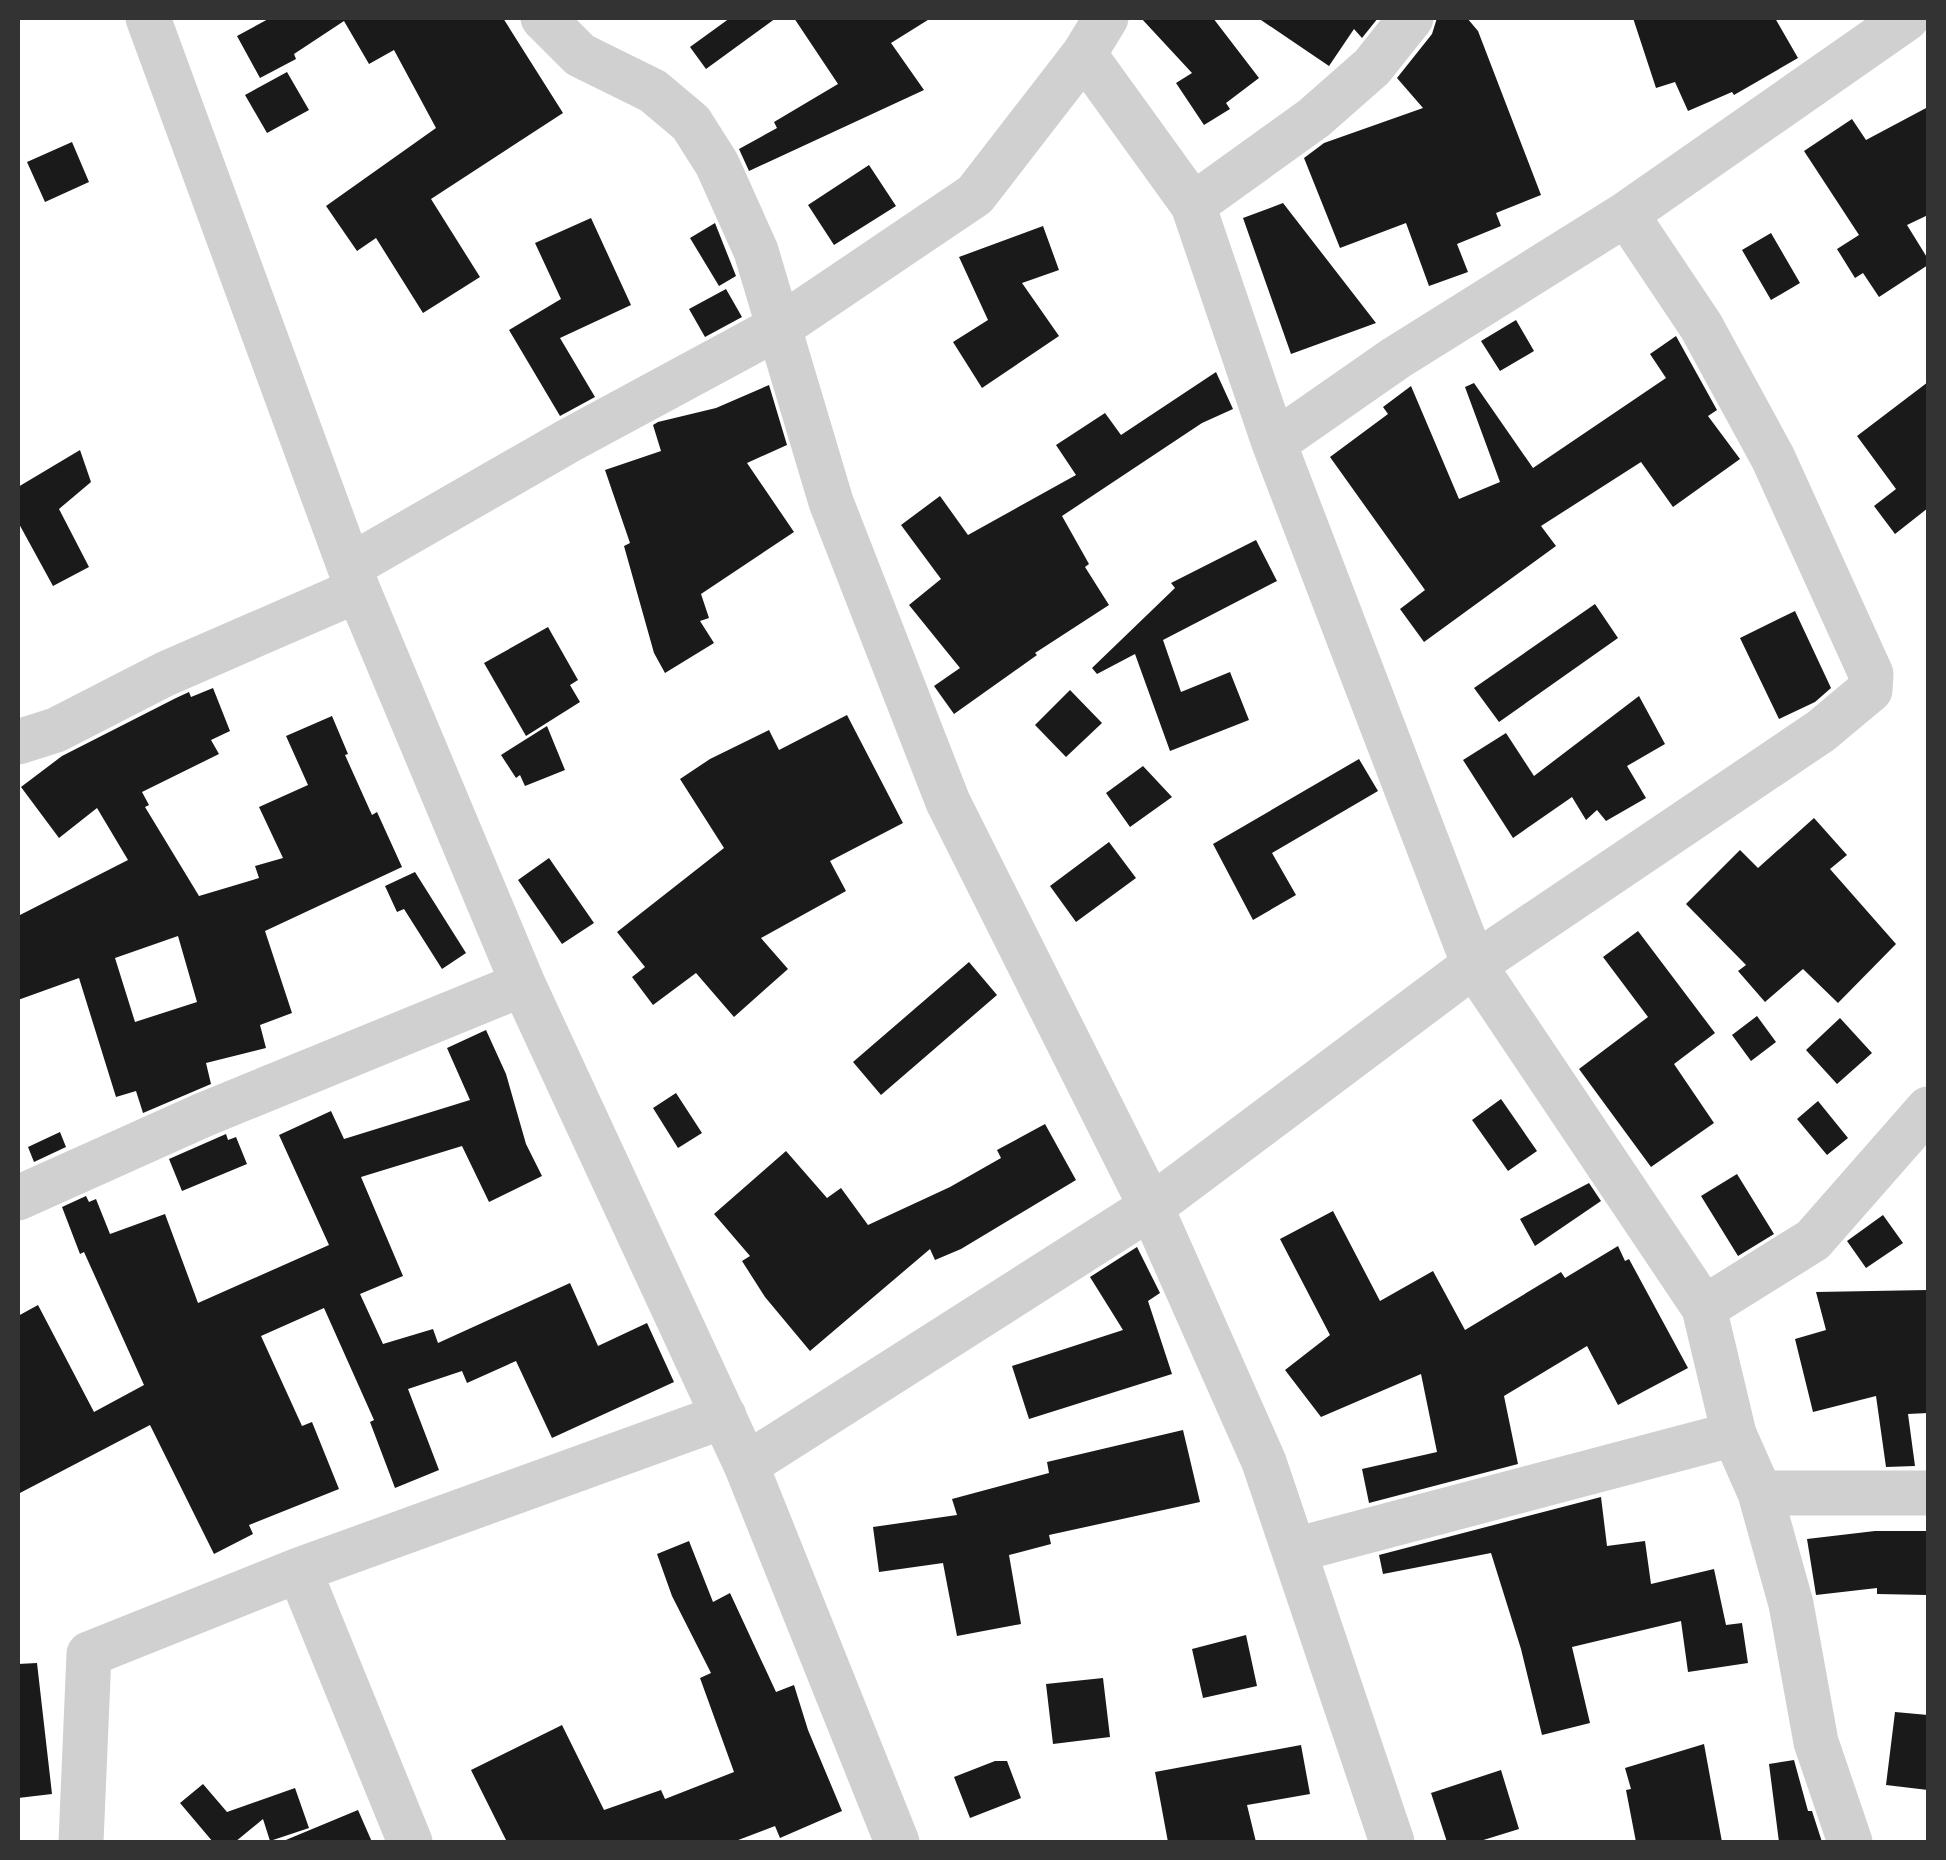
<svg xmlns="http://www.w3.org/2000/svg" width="1946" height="1860" viewBox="0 0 1946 1860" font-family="'Roboto Condensed',sans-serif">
<rect width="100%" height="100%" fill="#fff"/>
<!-- building -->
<path fill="#1a1a1a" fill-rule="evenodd" d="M 270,18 L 503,18 L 563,113 L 431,199 L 480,277 L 423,313 L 376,238 L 357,251 L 326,206 L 436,128 L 394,50 L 369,64 L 344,21 L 294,54 L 296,59 L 260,78 L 237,36 Z
M 730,18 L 776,18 L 706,69 L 690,47 Z
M 794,18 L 931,18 L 891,43 L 924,90 L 749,171 L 739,149 L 777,128 L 774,122 L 838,84 Z
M 1141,18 L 1213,18 L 1259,78 L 1226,103 L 1230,109 L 1204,125 L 1176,83 L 1192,73 Z
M 1258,18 L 1378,18 L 1362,38 L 1354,29 L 1329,66 Z
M 1437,18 L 1467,18 L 1478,31 L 1541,195 L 1496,213 L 1501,226 L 1457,244 L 1468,272 L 1429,286 L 1406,223 L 1340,248 L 1304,158 L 1324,143 L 1423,108 L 1397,78 L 1432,34 Z
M 1633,18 L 1775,18 L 1798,58 L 1734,95 L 1732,92 L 1688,111 L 1675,82 L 1656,88 Z
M 287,72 L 309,110 L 267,133 L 245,95 Z
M 1928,107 L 1928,215 L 1907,225 L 1928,259 L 1928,265 L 1879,297 L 1863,273 L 1855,278 L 1837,249 L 1859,235 L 1804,151 L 1852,119 L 1866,140 Z
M 72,142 L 89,182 L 45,202 L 27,162 Z
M 869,165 L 896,206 L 834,245 L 808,205 Z
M 1283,203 L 1376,323 L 1291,354 L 1243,218 Z
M 591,218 L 631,305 L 560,338 L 595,397 L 560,416 L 509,330 L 561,299 L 535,243 Z
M 715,223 L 736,276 L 719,286 L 690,238 Z
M 1043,226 L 1059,270 L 1022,283 L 1059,336 L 982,388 L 953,342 L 988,320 L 959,257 Z
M 1771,233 L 1800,283 L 1771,300 L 1742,250 Z
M 726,289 L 742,317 L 705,337 L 689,309 Z
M 1516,320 L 1534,351 L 1500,371 L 1481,341 Z
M 1676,336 L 1717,410 L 1708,416 L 1740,459 L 1673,507 L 1641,462 L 1541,526 L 1556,546 L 1424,642 L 1400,609 L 1425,590 L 1330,457 L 1388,414 L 1383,407 L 1411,386 L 1459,499 L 1500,482 L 1465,387 L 1474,383 L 1533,468 L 1666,378 L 1650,354 Z
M 1216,372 L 1233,409 L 1202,423 L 1062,516 L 1089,564 L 1085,567 L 1109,605 L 1035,653 L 1037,655 L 954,714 L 934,686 L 960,668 L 909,605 L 941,579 L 901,525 L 940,496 L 968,535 L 1076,475 L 1056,445 L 1105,413 L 1121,435 Z
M 1928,382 L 1928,508 L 1895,534 L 1874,506 L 1896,489 L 1857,436 Z
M 769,385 L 787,445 L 747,463 L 794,532 L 701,594 L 709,618 L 700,621 L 714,643 L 665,673 L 654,653 L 624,546 L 630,543 L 605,470 L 661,451 L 653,425 L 658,422 L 716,408 Z
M 80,450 L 91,482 L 59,509 L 89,567 L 53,586 L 18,522 L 18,487 Z
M 1256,540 L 1277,581 L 1163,640 L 1181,692 L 1230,672 L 1249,720 L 1170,751 L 1135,654 L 1097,674 L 1092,668 L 1175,588 L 1171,583 Z
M 1595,604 L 1618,638 L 1499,722 L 1474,688 Z
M 1795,611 L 1831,688 L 1815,702 L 1779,719 L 1740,638 Z
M 548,627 L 578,680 L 570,685 L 580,702 L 526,736 L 484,663 Z
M 213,688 L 230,731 L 211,740 L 219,754 L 142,792 L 149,805 L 145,807 L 199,896 L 259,878 L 255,866 L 283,858 L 259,807 L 308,785 L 286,736 L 332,716 L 348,754 L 345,755 L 372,815 L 377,812 L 402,867 L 265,931 L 292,1013 L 260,1025 L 266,1048 L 206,1063 L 211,1084 L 143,1113 L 136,1091 L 116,1097 L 79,978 L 18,1000 L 18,916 L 128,860 L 97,808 L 59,838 L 21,787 L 62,756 L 176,698 L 189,692 L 191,697 ZM 178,936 L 197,1002 L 135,1022 L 115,958 Z
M 1070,690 L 1102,723 L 1066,757 L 1035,725 Z
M 1639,696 L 1665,744 L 1627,766 L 1646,798 L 1606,821 L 1597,810 L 1586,820 L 1572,797 L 1513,838 L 1463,760 L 1506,733 L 1534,776 Z
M 847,715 L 903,823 L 830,861 L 846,891 L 761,938 L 788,969 L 734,1017 L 696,973 L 653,1005 L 632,977 L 645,967 L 617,932 L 724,848 L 680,779 L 710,759 L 769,730 L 779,750 Z
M 547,726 L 565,770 L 525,786 L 520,775 L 516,778 L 501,755 Z
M 1359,759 L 1378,791 L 1272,853 L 1296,895 L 1253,920 L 1213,844 Z
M 1143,766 L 1172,797 L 1130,827 L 1106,793 Z
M 1814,818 L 1847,855 L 1830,869 L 1896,944 L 1838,1003 L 1803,969 L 1765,1002 L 1738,971 L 1746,965 L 1686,904 L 1740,850 L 1758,868 Z
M 1109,842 L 1136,878 L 1076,922 L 1050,886 Z
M 549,858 L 594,923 L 562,944 L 518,880 Z
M 415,872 L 466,953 L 442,969 L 404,909 L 397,912 L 385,886 Z
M 1638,931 L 1715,1033 L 1674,1064 L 1714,1123 L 1651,1167 L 1579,1069 L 1648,1017 L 1603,957 Z
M 969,962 L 997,995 L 881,1095 L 853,1062 Z
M 1757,1016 L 1776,1042 L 1751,1061 L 1732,1035 Z
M 1840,1018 L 1872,1053 L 1837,1084 L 1806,1050 Z
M 486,1030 L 506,1074 L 526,1144 L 542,1176 L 489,1202 L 462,1146 L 361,1177 L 403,1276 L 360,1294 L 383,1344 L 433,1329 L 438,1343 L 570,1283 L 598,1346 L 647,1323 L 674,1382 L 552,1438 L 516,1361 L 467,1383 L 462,1371 L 408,1389 L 439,1470 L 395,1488 L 370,1422 L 374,1420 L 324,1308 L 261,1336 L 302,1426 L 312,1422 L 339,1489 L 249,1525 L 253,1534 L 214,1554 L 150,1425 L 18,1494 L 18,1316 L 38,1305 L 94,1412 L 144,1385 L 84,1252 L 80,1254 L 62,1207 L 86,1196 L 89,1202 L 96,1199 L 110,1234 L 165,1214 L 198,1303 L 329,1245 L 279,1135 L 331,1111 L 344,1139 L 470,1100 L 447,1048 Z
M 676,1093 L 702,1133 L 678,1148 L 653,1108 Z
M 1501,1099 L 1537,1151 L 1508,1171 L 1472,1120 Z
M 1818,1101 L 1848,1138 L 1827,1155 L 1797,1119 Z
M 1045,1124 L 1076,1180 L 961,1249 L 935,1260 L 930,1249 L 810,1351 L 765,1297 L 742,1261 L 750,1256 L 714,1214 L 786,1151 L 827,1198 L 841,1188 L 868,1225 L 950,1187 L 1001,1158 L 997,1150 Z
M 60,1132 L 66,1147 L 34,1162 L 28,1147 Z
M 226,1134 L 228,1140 L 236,1137 L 247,1164 L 182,1191 L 169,1159 Z
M 1737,1174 L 1774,1234 L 1738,1256 L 1701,1196 Z
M 1589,1183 L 1601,1201 L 1535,1246 L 1520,1219 Z
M 1333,1211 L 1380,1301 L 1433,1271 L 1465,1330 L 1561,1272 L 1565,1278 L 1618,1246 L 1625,1261 L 1629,1259 L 1688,1368 L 1618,1405 L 1587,1346 L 1504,1396 L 1518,1464 L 1369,1503 L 1362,1469 L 1437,1452 L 1421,1374 L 1321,1417 L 1285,1370 L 1330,1335 L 1280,1239 Z
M 1883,1215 L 1903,1243 L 1866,1268 L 1847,1241 Z
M 1137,1247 L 1160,1293 L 1148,1301 L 1172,1374 L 1029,1419 L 1012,1366 L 1123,1330 L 1090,1277 Z
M 1928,1290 L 1928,1413 L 1908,1414 L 1915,1466 L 1886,1467 L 1876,1396 L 1813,1412 L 1795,1339 L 1826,1330 L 1816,1292 Z
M 1183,1430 L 1200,1502 L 1049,1535 L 1051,1544 L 1009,1555 L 1021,1624 L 957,1636 L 943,1563 L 879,1572 L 873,1527 L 957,1515 L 952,1499 L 1049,1473 L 1047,1462 Z
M 1601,1497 L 1607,1546 L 1645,1541 L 1651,1584 L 1714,1569 L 1726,1625 L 1742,1623 L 1748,1663 L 1688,1672 L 1681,1621 L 1572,1647 L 1590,1723 L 1542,1735 L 1521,1649 L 1491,1553 L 1383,1574 L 1379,1555 Z
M 1875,1531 L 1928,1531 L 1927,1595 L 1877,1594 L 1877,1588 L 1816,1595 L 1807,1539 Z
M 689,1541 L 713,1602 L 730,1593 L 776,1692 L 794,1685 L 808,1730 L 842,1811 L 780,1838 L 775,1826 L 733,1842 L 507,1842 L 471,1770 L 562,1725 L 604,1810 L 661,1790 L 665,1799 L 734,1772 L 700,1678 L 711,1673 L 672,1596 L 657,1554 Z
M 1246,1635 L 1257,1686 L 1203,1698 L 1192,1649 Z
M 37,1663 L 52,1794 L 18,1798 L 18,1664 Z
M 1103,1678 L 1110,1737 L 1053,1744 L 1046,1684 Z
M 1895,1712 L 1928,1715 L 1928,1790 L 1886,1785 Z
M 1704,1744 L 1722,1842 L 1636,1842 L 1626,1790 L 1631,1789 L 1625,1768 Z
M 1301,1745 L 1310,1794 L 1247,1805 L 1256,1842 L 1168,1842 L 1155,1772 Z
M 1794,1760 L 1808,1811 L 1812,1811 L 1822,1842 L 1779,1842 L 1769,1764 Z
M 995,1761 L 1007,1761 L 1021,1798 L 970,1818 L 954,1777 Z
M 1501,1770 L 1519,1829 L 1477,1842 L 1447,1842 L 1431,1793 Z
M 203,1784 L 227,1812 L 295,1788 L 309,1828 L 270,1841 L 263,1819 L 235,1842 L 213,1842 L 180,1803 Z
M 358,1810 L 372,1842 L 281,1842 Z"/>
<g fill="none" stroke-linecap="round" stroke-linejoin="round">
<!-- minor -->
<path stroke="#d0d0d0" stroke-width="45" d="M 148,18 L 358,590 L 523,984 L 746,1465 L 897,1842
M 543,18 L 580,55 L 653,91 L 691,123 L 717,164 L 756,251 L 831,502 L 948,802 L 1151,1207 L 1264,1462 L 1392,1842
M 1084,54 L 1193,205 L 1274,443 L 1474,965 L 1704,1308 L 1734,1434 L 1760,1493 L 1791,1604 L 1816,1742 L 1850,1842
M 1193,205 L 1314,118 L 1372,67 L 1411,18
M 1274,443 L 1396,358 L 1626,214 L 1907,18
M 352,565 L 568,441 L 781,326 L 975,195 L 1084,54 L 1106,18
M 18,742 L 56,730 L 165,674 L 358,590
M 18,1198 L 203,1115 L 523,984
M 1704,1308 L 1813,1240 L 1928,1109
M 746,1465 L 1151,1207 L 1474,965 L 1821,731 L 1870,690 L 1871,674 L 1773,458 L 1701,326 L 1626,214
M 1760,1493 L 1928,1493
M 1295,1550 L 1734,1434
M 299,1570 L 410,1842
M 81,1842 L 89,1654 L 299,1570 L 724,1416"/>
</g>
<!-- border -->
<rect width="1946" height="1860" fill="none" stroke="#333333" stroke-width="40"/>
</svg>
